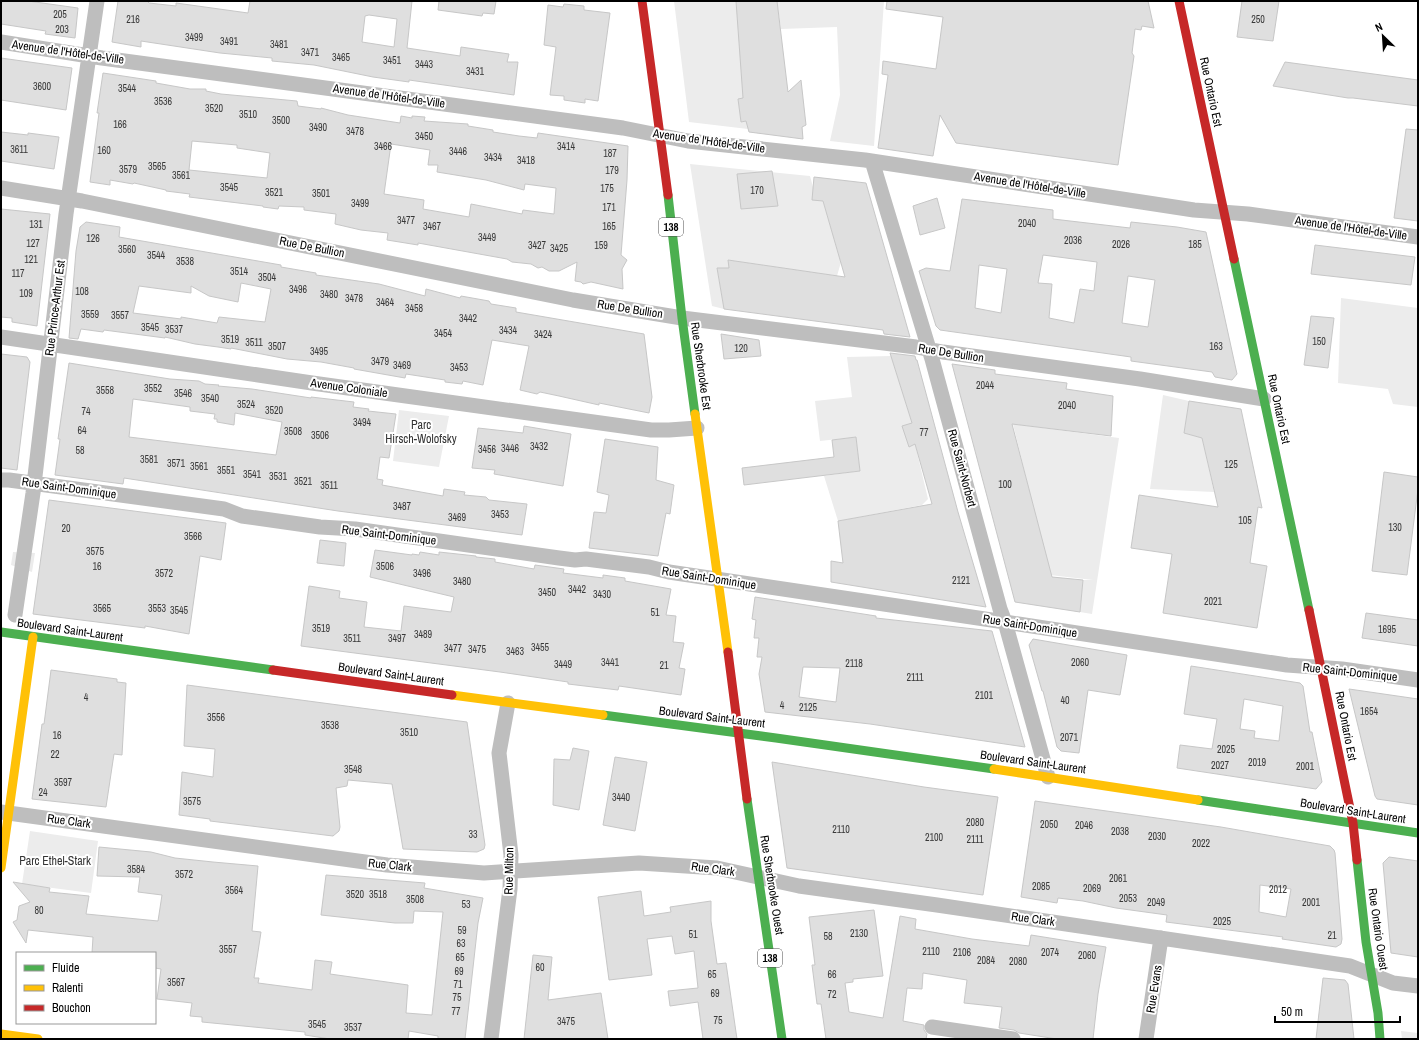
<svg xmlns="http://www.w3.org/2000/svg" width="1419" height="1040" viewBox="0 0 1419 1040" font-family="'Archivo Narrow',sans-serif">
<rect width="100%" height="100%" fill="#fff"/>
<!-- green -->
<path fill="#ececec" d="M 674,1 L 736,1 L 744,98 L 738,100 L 741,122 L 747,121 L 748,129 L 689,122 Z
M 777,1 L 884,1 L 874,146 L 830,141 L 840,95 L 837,27 L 781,29 Z
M 690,164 L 810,176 L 813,187 L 823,201 L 841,262 L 837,276 L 728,260 L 729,268 L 717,269 L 724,309 L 712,306 Z
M 1341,298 L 1418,308 L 1418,407 L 1393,404 L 1388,389 L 1338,383 Z
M 891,356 L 912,423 L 903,427 L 909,447 L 915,444 L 928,499 L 922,505 L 838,521 L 824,476 L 860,471 L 856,437 L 820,441 L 815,401 L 852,397 L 847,357 Z
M 1163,395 L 1189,401 L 1184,433 L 1202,438 L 1214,492 L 1150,489 Z
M 399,410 L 449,416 L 439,467 L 393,461 Z
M 1013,424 L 1119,438 L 1092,614 L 1080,612 L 1083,580 L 1093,580 L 1050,575 Z
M 13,552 L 35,553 L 32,572 L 11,565 Z
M 30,831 L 98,841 L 91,893 L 22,884 Z
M 1401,1031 L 1418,1033 L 1418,1039 L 1402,1039 Z"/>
<!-- building -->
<path fill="#dfdfdf" stroke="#c7c7c7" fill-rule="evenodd" d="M 1,1 L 28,1 L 78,8 L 75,38 L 45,34 L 46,31 L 1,24 Z
M 118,1 L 147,1 L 149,3 L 176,6 L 176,3 L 248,13 L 250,1 L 412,1 L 407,48 L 460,56 L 461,47 L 509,54 L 507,62 L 518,62 L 514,95 L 409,80 L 409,82 L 373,77 L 314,65 L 272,61 L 272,58 L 220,53 L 141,41 L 141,47 L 112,42 ZM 369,15 L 397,19 L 394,47 L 362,42 L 365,16 Z
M 439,1 L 496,1 L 494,14 L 483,13 L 482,16 L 438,10 Z
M 736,1 L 777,1 L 788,92 L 801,80 L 806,125 L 802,127 L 803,139 L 749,132 L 746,121 L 741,122 L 738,99 L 743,98 Z
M 887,1 L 1148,1 L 1154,28 L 1142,26 L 1141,30 L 1135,29 L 1132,53 L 1134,56 L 1118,165 L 956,143 L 940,115 L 933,156 L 878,148 L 888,75 L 882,74 L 883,61 L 936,69 L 943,17 L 886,9 Z
M 1242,1 L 1279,1 L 1273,41 L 1237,37 Z
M 564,4 L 584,6 L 584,10 L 610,13 L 598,101 L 585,99 L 585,103 L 564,100 L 564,96 L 550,95 L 556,47 L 544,45 L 548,5 L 563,7 Z
M 1,58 L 72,68 L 66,110 L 1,100 Z
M 1285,62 L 1418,80 L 1418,106 L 1353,98 L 1348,98 L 1273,86 Z
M 103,73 L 156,81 L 156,83 L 190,89 L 206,89 L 206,91 L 221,94 L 297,101 L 298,106 L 321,109 L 321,108 L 348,115 L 400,123 L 401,116 L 412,118 L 412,116 L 425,117 L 424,121 L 468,124 L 468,126 L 493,130 L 493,132 L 519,136 L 537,138 L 538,133 L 628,146 L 627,180 L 621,255 L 627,260 L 622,269 L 623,289 L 591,282 L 583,284 L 581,282 L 575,281 L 577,262 L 559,271 L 549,271 L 542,267 L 538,268 L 531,264 L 512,262 L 507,259 L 418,243 L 418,245 L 387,240 L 388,233 L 361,230 L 335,224 L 336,214 L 304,210 L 304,207 L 279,206 L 278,209 L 263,207 L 263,206 L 189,197 L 190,194 L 166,191 L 166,190 L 134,183 L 133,184 L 110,180 L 110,185 L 90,182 L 99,113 L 97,113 ZM 192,141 L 237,145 L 237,148 L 270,153 L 267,178 L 189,170 ZM 391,144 L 430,150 L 428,165 L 438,165 L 437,172 L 486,180 L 524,190 L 525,184 L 556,188 L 554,214 L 523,210 L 522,214 L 471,204 L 469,217 L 423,209 L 424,200 L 384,194 Z
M 1406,129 L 1418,130 L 1418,221 L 1394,218 Z
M 1,132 L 28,135 L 28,133 L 59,137 L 54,169 L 1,161 Z
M 772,171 L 778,206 L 741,209 L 737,174 Z
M 814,177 L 866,183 L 910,337 L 884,334 L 883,330 L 724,309 L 717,268 L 729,268 L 728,260 L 845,277 L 823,201 L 812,200 Z
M 937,198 L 945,228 L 920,235 L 913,206 Z
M 962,199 L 1053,210 L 1053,219 L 1130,228 L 1131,222 L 1177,227 L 1206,232 L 1237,374 L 1232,380 L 1215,377 L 1212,372 L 1131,361 L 1131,357 L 940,330 L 936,326 L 919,271 L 926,268 L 950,271 ZM 1043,255 L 1097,262 L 1094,291 L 1080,289 L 1074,323 L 1049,318 L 1052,284 L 1038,283 ZM 979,265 L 1007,269 L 1001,313 L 975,308 ZM 1128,276 L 1155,280 L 1148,327 L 1122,323 Z
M 1,209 L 50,214 L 37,326 L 12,322 L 12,318 L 1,317 Z
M 86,222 L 120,227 L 119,237 L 281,265 L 281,267 L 316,273 L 316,275 L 379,284 L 425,296 L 426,289 L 460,298 L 461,296 L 489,301 L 491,304 L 516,308 L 516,312 L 644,334 L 652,397 L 649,413 L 599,403 L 599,405 L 559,396 L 540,392 L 537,394 L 520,390 L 529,346 L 492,340 L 483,385 L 463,381 L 462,384 L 445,382 L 445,380 L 406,374 L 405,378 L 354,369 L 354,368 L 321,362 L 287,359 L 231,348 L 231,349 L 218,347 L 195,344 L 165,337 L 165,338 L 104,330 L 103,332 L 81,329 L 78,339 L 69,338 L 76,251 L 80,227 ZM 241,283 L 271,289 L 265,322 L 219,317 L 217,323 L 181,317 L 181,319 L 133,313 L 139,286 L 191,293 L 191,286 L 209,296 L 238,302 Z
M 1315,245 L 1415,257 L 1411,285 L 1311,274 Z
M 1311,316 L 1334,318 L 1328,368 L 1304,365 Z
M 721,334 L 759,340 L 761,356 L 724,359 Z
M 890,353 L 915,356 L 916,360 L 917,360 L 958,512 L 986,607 L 831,582 L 831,561 L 843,563 L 838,521 L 932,504 L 915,444 L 909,447 L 902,426 L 912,423 Z
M 1,354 L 27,357 L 30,362 L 17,470 L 1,468 Z
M 69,363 L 170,379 L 199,381 L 205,384 L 219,385 L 218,386 L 252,389 L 311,398 L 311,397 L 354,402 L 353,407 L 369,409 L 368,411 L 396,414 L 389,458 L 380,457 L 377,479 L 383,480 L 382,485 L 443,496 L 444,489 L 465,492 L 464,495 L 486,497 L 489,500 L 527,504 L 522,535 L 338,511 L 124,478 L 123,484 L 55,475 L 60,439 L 58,439 ZM 133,399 L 190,407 L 190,411 L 215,414 L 214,419 L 217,419 L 217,422 L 234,425 L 235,413 L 282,422 L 276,455 L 129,437 Z
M 952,364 L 995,370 L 995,374 L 1067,383 L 1066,389 L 1113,396 L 1111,436 L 1012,424 L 1052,577 L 1083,580 L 1080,612 L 1015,602 Z
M 1189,401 L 1241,409 L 1262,508 L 1258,507 L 1250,563 L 1267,566 L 1257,628 L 1163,613 L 1172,554 L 1131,548 L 1139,495 L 1218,507 L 1202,438 L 1184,433 Z
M 524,426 L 571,434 L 563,486 L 494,474 L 495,470 L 472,468 L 478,428 L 523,433 Z
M 856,437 L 860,471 L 744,485 L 742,468 L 834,457 L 832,440 Z
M 605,439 L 658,447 L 656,480 L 674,485 L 670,514 L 666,513 L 658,556 L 589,548 L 594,512 L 606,513 L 609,495 L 597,492 Z
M 1384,472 L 1418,477 L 1418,489 L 1407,575 L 1372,571 Z
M 49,500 L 226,523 L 221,560 L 200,556 L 189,634 L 145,626 L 145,628 L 33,614 Z
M 320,540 L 346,543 L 344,566 L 317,563 Z
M 375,550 L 412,555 L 412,554 L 419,555 L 420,552 L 439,555 L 439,552 L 476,556 L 476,557 L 495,559 L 495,562 L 534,569 L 535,565 L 564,569 L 563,573 L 603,578 L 603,575 L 625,578 L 625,581 L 671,589 L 666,615 L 676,616 L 673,642 L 684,643 L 679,668 L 685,669 L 681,695 L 619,686 L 618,690 L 568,684 L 568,682 L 500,672 L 301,646 L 309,586 L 340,591 L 339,598 L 367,602 L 364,627 L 401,631 L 404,606 L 451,612 L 454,597 L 370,577 Z
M 755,597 L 876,616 L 876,618 L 992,631 L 1025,747 L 870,724 L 765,712 L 759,674 L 762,657 L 757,657 L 759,638 L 754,638 L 756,620 L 752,619 ZM 803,667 L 840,668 L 836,702 L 799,697 Z
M 1366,613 L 1418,620 L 1418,646 L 1362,638 Z
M 1033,639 L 1127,655 L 1120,695 L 1088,690 L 1079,753 L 1061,751 L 1057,747 L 1043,691 L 1042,691 L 1029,645 Z
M 1191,666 L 1300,683 L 1303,686 L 1310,732 L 1312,732 L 1322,782 L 1316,789 L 1177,768 L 1180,745 L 1212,749 L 1217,719 L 1184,714 ZM 1244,699 L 1283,706 L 1279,741 L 1254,738 L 1255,731 L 1240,729 Z
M 51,670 L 117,679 L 117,682 L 126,683 L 122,755 L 114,754 L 106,807 L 32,799 L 42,724 L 44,724 Z
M 187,685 L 467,722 L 485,845 L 484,849 L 477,852 L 403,849 L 392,784 L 348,780 L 347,786 L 336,788 L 340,827 L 339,831 L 333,836 L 210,821 L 210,819 L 179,815 L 182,772 L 213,777 L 215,749 L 184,746 Z
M 1349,689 L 1418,699 L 1418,805 L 1377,799 L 1375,796 Z
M 573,748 L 589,751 L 579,810 L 553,805 L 554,759 L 570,760 Z
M 615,757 L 647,762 L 635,831 L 603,825 Z
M 772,762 L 924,787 L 998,797 L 983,895 L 787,868 Z
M 1035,801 L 1221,827 L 1330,846 L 1334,850 L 1335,853 L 1342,939 L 1341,944 L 1336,947 L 1282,939 L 1283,937 L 1166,922 L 1167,915 L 1116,908 L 1083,901 L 1058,898 L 1057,903 L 1021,897 ZM 1260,885 L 1291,889 L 1286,917 L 1259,912 Z
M 99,847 L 151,852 L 175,858 L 213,862 L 258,866 L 252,931 L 261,932 L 254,978 L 259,978 L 258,983 L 312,990 L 315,960 L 332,962 L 330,974 L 408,985 L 406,1013 L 432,1015 L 443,912 L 414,911 L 413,923 L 395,923 L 321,915 L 326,875 L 425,883 L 424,888 L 483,898 L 478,923 L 465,1039 L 438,1039 L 438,1036 L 409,1031 L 408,1039 L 330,1039 L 305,1035 L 305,1032 L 202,1022 L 202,1017 L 190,1016 L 192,1003 L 157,999 L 161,969 L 155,968 L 155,953 L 92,953 L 93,937 L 28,930 L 26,943 L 13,922 L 17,920 L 19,906 L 30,902 L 13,882 L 50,888 L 49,892 L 89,896 L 86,914 L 158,921 L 162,895 L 138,892 L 140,877 L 97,876 Z
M 1389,857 L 1418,861 L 1418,957 L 1391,953 L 1383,863 Z
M 641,891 L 644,916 L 671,912 L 670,907 L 711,901 L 711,921 L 717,964 L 726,963 L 737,1039 L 703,1039 L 698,1002 L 670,1006 L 668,991 L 698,988 L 694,951 L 675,954 L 672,936 L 647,939 L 652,975 L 609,980 L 598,897 Z
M 874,910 L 883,976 L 853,979 L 853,982 L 845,983 L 849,1012 L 883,1018 L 900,916 L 916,919 L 915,929 L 972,939 L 1029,946 L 1031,935 L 1106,947 L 1098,994 L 1093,1039 L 1057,1039 L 1019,1033 L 1014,1030 L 999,1028 L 1002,1007 L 964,1003 L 967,980 L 923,973 L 922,989 L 907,988 L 903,1021 L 924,1025 L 924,1030 L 927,1034 L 926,1039 L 826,1039 L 821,1004 L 817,1004 L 812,965 L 815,965 L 809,917 Z
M 533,955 L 552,957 L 548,1000 L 601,993 L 608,1039 L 524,1039 Z
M 1323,978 L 1345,980 L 1348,984 L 1354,1039 L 1316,1039 Z"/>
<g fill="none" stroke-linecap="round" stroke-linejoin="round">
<!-- street -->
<path stroke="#bebebe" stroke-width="15" d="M 1,42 L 102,58 L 623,128 L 688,141 L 865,160 L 1194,210 L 1248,214 L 1418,237
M 872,161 L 932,359 L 1000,609 L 1005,622 L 1048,777
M 1,188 L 82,201 L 573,300 L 682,318 L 916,347 L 943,352 L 1140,379 L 1264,399
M 1,337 L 312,383 L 651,430 L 669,430 L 697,428
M 1,480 L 9,480 L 224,509 L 242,516 L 320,527 L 355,529 L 559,558 L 575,560 L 586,559 L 649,567 L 669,572 L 1005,622 L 1287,665 L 1342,669 L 1418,680
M 15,615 L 33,493 L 66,214 L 97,1
M 1,812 L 387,865 L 484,873 L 639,863 L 717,868 L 799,886 L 937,905 L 1350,966 L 1393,983 L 1418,986
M 932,1027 L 1013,1039
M 491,1039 L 510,889 L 511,855 L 499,753 L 508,703
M 1146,1039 L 1161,938"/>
<!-- fast -->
<path stroke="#4caf50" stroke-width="9" d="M 668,195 L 682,318 L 695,414
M 1234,259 L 1309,610
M 1,632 L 273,670
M 603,715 L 776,738 L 994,769
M 747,799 L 782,1039
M 1198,800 L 1418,833
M 1357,860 L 1366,942 L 1378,1013 L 1380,1039"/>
<!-- slow -->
<path stroke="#ffc107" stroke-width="9" d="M 695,414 L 728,652
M 452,695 L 603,715
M 994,769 L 1198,800
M 1,868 L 33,637
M 1,1034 L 38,1039"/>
<!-- jam -->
<path stroke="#c62828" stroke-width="9" d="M 642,1 L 668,195
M 1179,1 L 1234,259
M 1309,610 L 1353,823 L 1357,860
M 728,652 L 747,799
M 273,670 L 452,695"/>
</g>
<g text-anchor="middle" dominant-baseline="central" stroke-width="4" stroke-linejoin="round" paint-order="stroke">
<!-- number labels -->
<g font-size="10" fill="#383838">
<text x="60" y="14">205</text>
<text x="133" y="19">216</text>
<text x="1258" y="19">250</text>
<text x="62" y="29">203</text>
<text x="194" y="37">3499</text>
<text x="229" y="41">3491</text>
<text x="279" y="44">3481</text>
<text x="310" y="52">3471</text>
<text x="341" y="57">3465</text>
<text x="392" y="60">3451</text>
<text x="424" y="64">3443</text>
<text x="475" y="71">3431</text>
<text x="42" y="86">3600</text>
<text x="127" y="88">3544</text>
<text x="163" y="101">3536</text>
<text x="214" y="108">3520</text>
<text x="248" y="114">3510</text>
<text x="281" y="120">3500</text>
<text x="120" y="124">166</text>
<text x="318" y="127">3490</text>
<text x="355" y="131">3478</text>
<text x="424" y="136">3450</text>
<text x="383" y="146">3466</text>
<text x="566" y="146">3414</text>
<text x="19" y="149">3611</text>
<text x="104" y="150">160</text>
<text x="458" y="151">3446</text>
<text x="610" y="153">187</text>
<text x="493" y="157">3434</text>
<text x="526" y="160">3418</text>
<text x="157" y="166">3565</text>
<text x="128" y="169">3579</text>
<text x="612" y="170">179</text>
<text x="181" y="175">3561</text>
<text x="229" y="187">3545</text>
<text x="607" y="188">175</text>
<text x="757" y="190">170</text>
<text x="274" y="192">3521</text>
<text x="321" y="193">3501</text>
<text x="360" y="203">3499</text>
<text x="609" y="207">171</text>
<text x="406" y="220">3477</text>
<text x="1027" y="223">2040</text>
<text x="36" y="224">131</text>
<text x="432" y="226">3467</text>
<text x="609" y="226">165</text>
<text x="487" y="237">3449</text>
<text x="93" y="238">126</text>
<text x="1073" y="240">2036</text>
<text x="33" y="243">127</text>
<text x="1121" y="244">2026</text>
<text x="1195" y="244">185</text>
<text x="537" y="245">3427</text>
<text x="601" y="245">159</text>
<text x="559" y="248">3425</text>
<text x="127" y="249">3560</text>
<text x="156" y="255">3544</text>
<text x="31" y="259">121</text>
<text x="185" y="261">3538</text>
<text x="239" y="271">3514</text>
<text x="18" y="273">117</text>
<text x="267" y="277">3504</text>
<text x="298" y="289">3496</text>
<text x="82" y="291">108</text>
<text x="26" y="293">109</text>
<text x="329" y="294">3480</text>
<text x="354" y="298">3478</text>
<text x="385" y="302">3464</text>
<text x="414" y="308">3458</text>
<text x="90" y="314">3559</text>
<text x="120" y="315">3557</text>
<text x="468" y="318">3442</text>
<text x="150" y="327">3545</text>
<text x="174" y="329">3537</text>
<text x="508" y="330">3434</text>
<text x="443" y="333">3454</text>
<text x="543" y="334">3424</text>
<text x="230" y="339">3519</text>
<text x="1319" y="341">150</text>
<text x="254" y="342">3511</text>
<text x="277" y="346">3507</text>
<text x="1216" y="346">163</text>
<text x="741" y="348">120</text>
<text x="319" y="351">3495</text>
<text x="380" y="361">3479</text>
<text x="402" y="365">3469</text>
<text x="459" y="367">3453</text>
<text x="985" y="385">2044</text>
<text x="153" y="388">3552</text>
<text x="105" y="390">3558</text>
<text x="183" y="393">3546</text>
<text x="210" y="398">3540</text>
<text x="246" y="404">3524</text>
<text x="1067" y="405">2040</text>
<text x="274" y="410">3520</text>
<text x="86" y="411">74</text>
<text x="362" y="422">3494</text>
<text x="82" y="430">64</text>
<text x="293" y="431">3508</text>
<text x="924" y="432">77</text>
<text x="320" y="435">3506</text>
<text x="539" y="446">3432</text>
<text x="510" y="448">3446</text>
<text x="487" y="449">3456</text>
<text x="80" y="450">58</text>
<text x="149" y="459">3581</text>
<text x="176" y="463">3571</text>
<text x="1231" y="464">125</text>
<text x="199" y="466">3561</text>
<text x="226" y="470">3551</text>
<text x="252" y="474">3541</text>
<text x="278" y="476">3531</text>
<text x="303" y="481">3521</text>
<text x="1005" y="484">100</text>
<text x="329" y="485">3511</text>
<text x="402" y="506">3487</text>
<text x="500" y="514">3453</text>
<text x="457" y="517">3469</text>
<text x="1245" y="520">105</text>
<text x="1395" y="527">130</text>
<text x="66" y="528">20</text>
<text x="193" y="536">3566</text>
<text x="95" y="551">3575</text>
<text x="97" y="566">16</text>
<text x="385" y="566">3506</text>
<text x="164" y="573">3572</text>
<text x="422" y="573">3496</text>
<text x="961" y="580">2121</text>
<text x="462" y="581">3480</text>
<text x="577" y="589">3442</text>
<text x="547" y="592">3450</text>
<text x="602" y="594">3430</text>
<text x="1213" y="601">2021</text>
<text x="102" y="608">3565</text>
<text x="157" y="608">3553</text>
<text x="179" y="610">3545</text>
<text x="655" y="612">51</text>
<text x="321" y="628">3519</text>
<text x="1387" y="629">1695</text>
<text x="423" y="634">3489</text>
<text x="352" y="638">3511</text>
<text x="397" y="638">3497</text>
<text x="540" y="647">3455</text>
<text x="453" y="648">3477</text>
<text x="477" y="649">3475</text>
<text x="515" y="651">3463</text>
<text x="610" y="662">3441</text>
<text x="1080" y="662">2060</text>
<text x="854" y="663">2118</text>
<text x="563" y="664">3449</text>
<text x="664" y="665">21</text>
<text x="915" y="677">2111</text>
<text x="984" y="695">2101</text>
<text x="86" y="697">4</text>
<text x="1065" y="700">40</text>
<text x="782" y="705">4</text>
<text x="808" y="707">2125</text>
<text x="1369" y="711">1654</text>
<text x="216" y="717">3556</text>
<text x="330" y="725">3538</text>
<text x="409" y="732">3510</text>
<text x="57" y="735">16</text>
<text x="1069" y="737">2071</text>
<text x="1226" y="749">2025</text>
<text x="55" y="754">22</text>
<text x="1257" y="762">2019</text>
<text x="1220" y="765">2027</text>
<text x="1305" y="766">2001</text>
<text x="353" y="769">3548</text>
<text x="63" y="782">3597</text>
<text x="43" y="792">24</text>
<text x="621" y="797">3440</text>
<text x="192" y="801">3575</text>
<text x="975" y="822">2080</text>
<text x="1049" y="824">2050</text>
<text x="1084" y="825">2046</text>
<text x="841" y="829">2110</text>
<text x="1120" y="831">2038</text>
<text x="473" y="834">33</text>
<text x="1157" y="836">2030</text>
<text x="934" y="837">2100</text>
<text x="975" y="839">2111</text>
<text x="1201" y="843">2022</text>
<text x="136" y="869">3584</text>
<text x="184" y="874">3572</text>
<text x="1118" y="878">2061</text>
<text x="1041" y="886">2085</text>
<text x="1092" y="888">2069</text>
<text x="1278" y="889">2012</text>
<text x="234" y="890">3564</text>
<text x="355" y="894">3520</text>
<text x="378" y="894">3518</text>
<text x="1128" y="898">2053</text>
<text x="415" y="899">3508</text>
<text x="1156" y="902">2049</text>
<text x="1311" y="902">2001</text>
<text x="466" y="904">53</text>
<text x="39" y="910">80</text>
<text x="1222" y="921">2025</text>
<text x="462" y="930">59</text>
<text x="859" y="933">2130</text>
<text x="693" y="934">51</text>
<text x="1332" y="935">21</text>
<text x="828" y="936">58</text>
<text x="461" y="943">63</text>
<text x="228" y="949">3557</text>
<text x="931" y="951">2110</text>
<text x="962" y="952">2106</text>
<text x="1050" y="952">2074</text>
<text x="1087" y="955">2060</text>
<text x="460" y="957">65</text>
<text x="986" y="960">2084</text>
<text x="1018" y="961">2080</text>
<text x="540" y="967">60</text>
<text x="459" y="971">69</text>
<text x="712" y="974">65</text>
<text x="832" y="974">66</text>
<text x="176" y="982">3567</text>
<text x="458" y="984">71</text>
<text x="715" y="993">69</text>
<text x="832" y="994">72</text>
<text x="457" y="997">75</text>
<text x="456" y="1011">77</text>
<text x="718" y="1020">75</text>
<text x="566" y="1021">3475</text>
<text x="317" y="1024">3545</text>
<text x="353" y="1027">3537</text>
</g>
<!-- shield labels -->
<g fill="#fff" stroke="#4c4c4c" stroke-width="1">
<rect x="659" y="218" width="24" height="18" rx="3"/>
<rect x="758" y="949" width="24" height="18" rx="3"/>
</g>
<g font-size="11" font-weight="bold" fill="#000">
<text x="671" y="227">138</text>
<text x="770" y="958">138</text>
</g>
<!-- street labels -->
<g font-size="12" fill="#000" stroke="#fff">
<text transform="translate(68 52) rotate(8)">Avenue de l'Hôtel-de-Ville</text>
<text transform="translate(1211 92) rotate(78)">Rue Ontario Est</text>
<text transform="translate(389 96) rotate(8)">Avenue de l'Hôtel-de-Ville</text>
<text transform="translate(709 141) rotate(8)">Avenue de l'Hôtel-de-Ville</text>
<text transform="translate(1030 185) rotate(9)">Avenue de l'Hôtel-de-Ville</text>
<text transform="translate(1351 228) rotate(8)">Avenue de l'Hôtel-de-Ville</text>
<text transform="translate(312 247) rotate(11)">Rue De Bullion</text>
<text transform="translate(55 308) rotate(-83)">Rue Prince-Arthur Est</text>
<text transform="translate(630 309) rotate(9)">Rue De Bullion</text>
<text transform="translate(951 353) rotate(9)">Rue De Bullion</text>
<text transform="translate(701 366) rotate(82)">Rue Sherbrooke Est</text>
<text transform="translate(349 388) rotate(8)">Avenue Coloniale</text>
<text transform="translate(1279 409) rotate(78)">Rue Ontario Est</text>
<text transform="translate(962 468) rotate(75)">Rue Saint-Norbert</text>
<text transform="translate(69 488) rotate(8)">Rue Saint-Dominique</text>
<text transform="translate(389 535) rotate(7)">Rue Saint-Dominique</text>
<text transform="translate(709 578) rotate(9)">Rue Saint-Dominique</text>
<text transform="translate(1030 626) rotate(9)">Rue Saint-Dominique</text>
<text transform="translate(70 630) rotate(8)">Boulevard Saint-Laurent</text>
<text transform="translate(1350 672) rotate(6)">Rue Saint-Dominique</text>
<text transform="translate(391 674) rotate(8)">Boulevard Saint-Laurent</text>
<text transform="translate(712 717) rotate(7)">Boulevard Saint-Laurent</text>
<text transform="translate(1346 726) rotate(79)">Rue Ontario Est</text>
<text transform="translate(1033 762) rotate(8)">Boulevard Saint-Laurent</text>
<text transform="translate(1353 811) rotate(9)">Boulevard Saint-Laurent</text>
<text transform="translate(69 821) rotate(8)">Rue Clark</text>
<text transform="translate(390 865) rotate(6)">Rue Clark</text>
<text transform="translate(713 869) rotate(8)">Rue Clark</text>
<text transform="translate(509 871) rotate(-89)">Rue Milton</text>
<text transform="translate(772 885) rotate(81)">Rue Sherbrooke Ouest</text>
<text transform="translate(1033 919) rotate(8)">Rue Clark</text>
<text transform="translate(1378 929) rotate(82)">Rue Ontario Ouest</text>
<text transform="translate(1154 989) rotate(-81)">Rue Evans</text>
</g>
<!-- park labels -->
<g font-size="12" fill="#333" stroke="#fff">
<text x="421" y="425">Parc<tspan x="421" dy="14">Hirsch-Wolofsky</tspan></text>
<text x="55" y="861">Parc Ethel-Stark</text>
</g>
</g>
<!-- border -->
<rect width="1419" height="1040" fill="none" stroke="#000000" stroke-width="4"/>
<!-- legend -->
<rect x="16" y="952" width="140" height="72" fill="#ffffff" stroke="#999999"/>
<rect x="24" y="965" width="20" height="6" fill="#4caf50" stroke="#999999"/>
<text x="52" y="972" font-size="12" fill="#000000">Fluide</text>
<rect x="24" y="985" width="20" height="6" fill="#ffc107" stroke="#999999"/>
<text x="52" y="992" font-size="12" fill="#000000">Ralenti</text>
<rect x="24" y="1005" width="20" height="6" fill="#c62828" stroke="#999999"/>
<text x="52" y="1012" font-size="12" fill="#000000">Bouchon</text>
<!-- north arrow -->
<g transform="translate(1383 36) rotate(335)" stroke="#ffffff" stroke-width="3" paint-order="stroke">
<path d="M0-3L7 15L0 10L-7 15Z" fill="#000000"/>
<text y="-6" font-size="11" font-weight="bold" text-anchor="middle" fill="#000000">N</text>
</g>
<!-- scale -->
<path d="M1275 1016v6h125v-6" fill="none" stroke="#000000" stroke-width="2"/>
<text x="1281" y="1016" font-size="12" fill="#000000" stroke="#ffffff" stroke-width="3" paint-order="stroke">50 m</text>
</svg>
